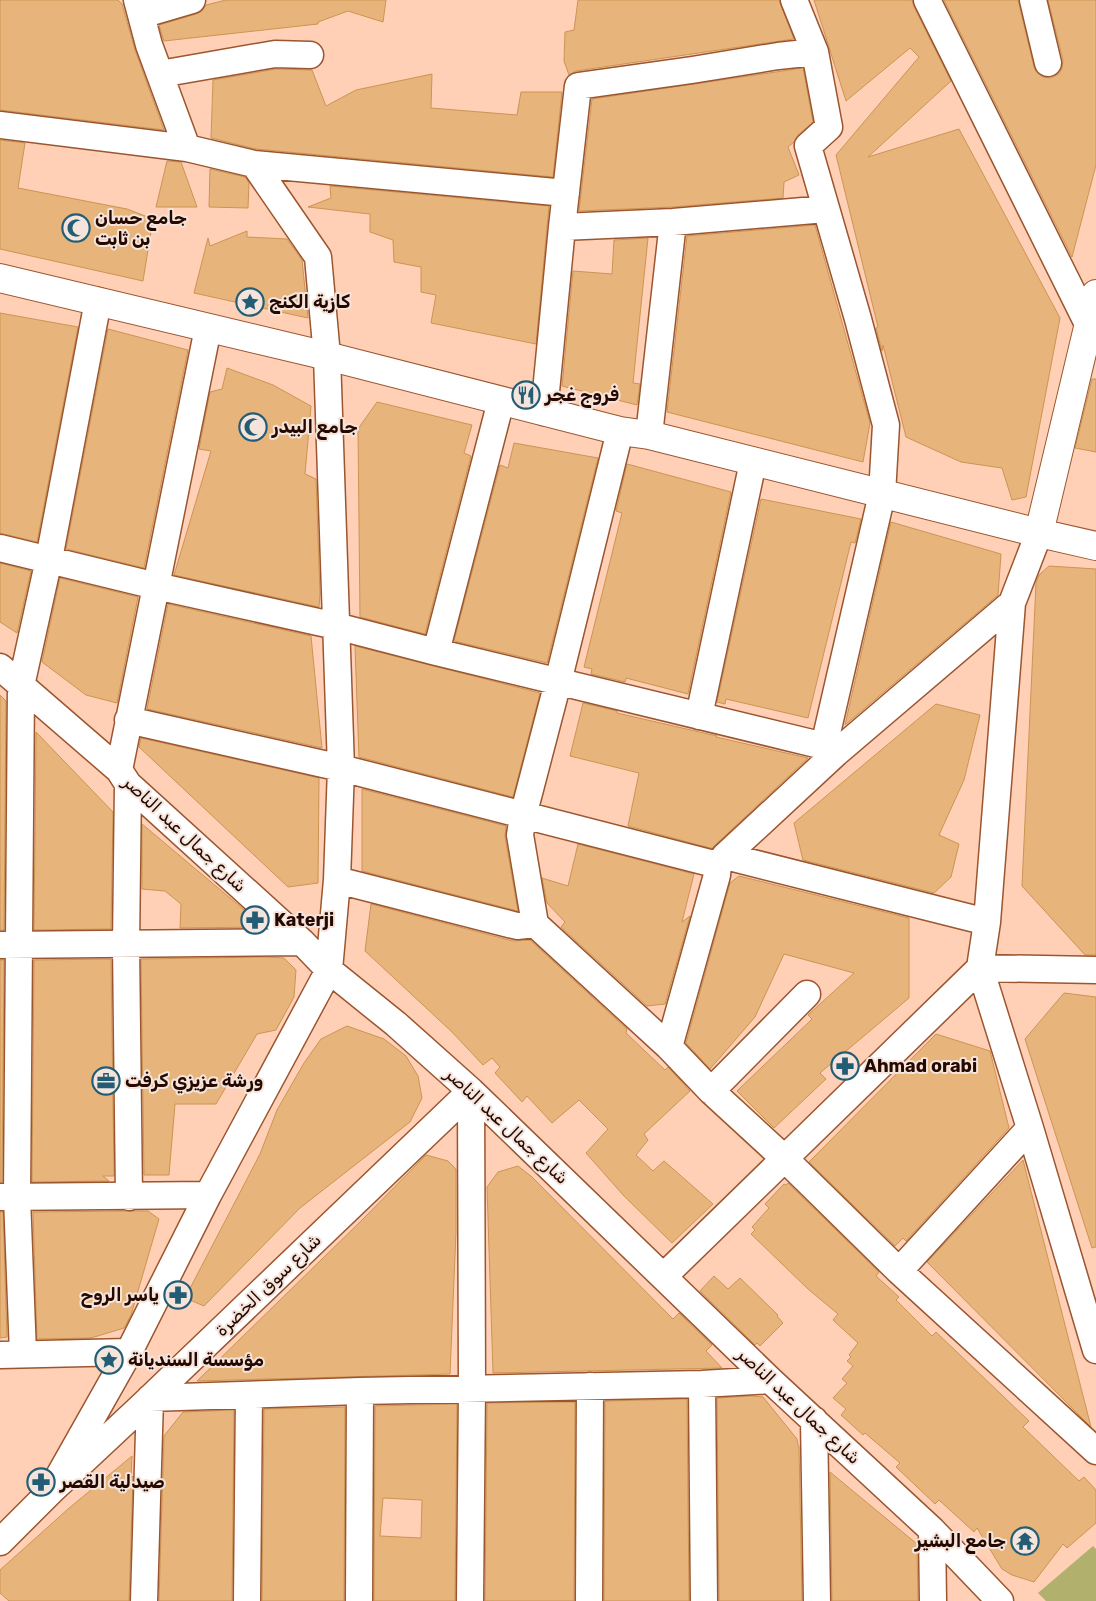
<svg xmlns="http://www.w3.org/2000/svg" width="1096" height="1601" viewBox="0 0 1096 1601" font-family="Rubik,Vazirmatn,sans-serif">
<rect width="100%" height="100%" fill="#ffcfb6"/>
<!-- green -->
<path fill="#b1b16d" d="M 1093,1546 L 1096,1549 L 1096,1601 L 1046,1601 L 1038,1593 Z"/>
<!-- building -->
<path fill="#e7b47b" stroke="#cc9453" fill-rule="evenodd" d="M 0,0 L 118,0 L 122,4 L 135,50 L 164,130 L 0,110 Z
M 226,0 L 386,0 L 383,22 L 348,11 L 318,22 L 318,24 L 164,41 L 159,25 L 196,14 L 202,11 L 206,5 Z
M 578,0 L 779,0 L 794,39 L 576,71 L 569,75 L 564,61 L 565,32 L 574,30 Z
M 814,0 L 912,0 L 914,7 L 951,81 L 868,157 L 959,129 L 1060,318 L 1026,497 L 1012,500 L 1002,468 L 961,462 L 906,437 L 883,345 L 882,351 L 876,328 L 878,327 L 836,155 L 919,57 L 910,48 L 846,101 Z
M 944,0 L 1018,0 L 1034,67 L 1037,73 L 1043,77 L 1051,78 L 1059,74 L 1062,68 L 1063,60 L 1048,0 L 1096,0 L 1096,165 L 1072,257 Z
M 803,68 L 813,122 L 798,135 L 794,142 L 788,147 L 799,175 L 784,182 L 783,198 L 672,207 L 579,211 L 592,99 Z
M 276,69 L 312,70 L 326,106 L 356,90 L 432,74 L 431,108 L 517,115 L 521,92 L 562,92 L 553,177 L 256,149 L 211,138 L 213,80 Z
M 0,140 L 25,143 L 18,188 L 127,209 L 153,219 L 143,281 L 0,249 Z
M 167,161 L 181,162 L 197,207 L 156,207 Z
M 210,169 L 245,177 L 249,183 L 248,208 L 209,207 Z
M 330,186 L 549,206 L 536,344 L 431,323 L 436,295 L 421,292 L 421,267 L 394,262 L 393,240 L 370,232 L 370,214 L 308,207 L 331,198 Z
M 815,225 L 870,423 L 863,462 L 667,412 L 687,236 Z
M 247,231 L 247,237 L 287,239 L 302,260 L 308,318 L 194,293 L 208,238 L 210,246 Z
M 648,238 L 633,383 L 640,384 L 637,405 L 562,386 L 573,271 L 612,274 L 614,240 Z
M 0,313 L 78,327 L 37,542 L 0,533 Z
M 108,329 L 188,350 L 144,568 L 66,549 Z
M 227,368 L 273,385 L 311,406 L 305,474 L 316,479 L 320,594 L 319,607 L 174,575 L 211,451 L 199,449 L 210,392 L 222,389 Z
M 1092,379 L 1096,379 L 1096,452 L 1075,448 Z
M 377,402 L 472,425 L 464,453 L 471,456 L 425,634 L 360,617 L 358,429 Z
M 514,443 L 598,458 L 547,663 L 454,641 L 500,465 L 508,468 Z
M 627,464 L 731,492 L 688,694 L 626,678 L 625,682 L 591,674 L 592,669 L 584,667 L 622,513 L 616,511 Z
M 761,499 L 861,519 L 855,543 L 851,542 L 808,718 L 726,699 L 725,704 L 717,702 Z
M 891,522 L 1001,554 L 998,595 L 845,725 Z
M 0,563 L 31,571 L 17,633 L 0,622 Z
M 1049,566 L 1096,569 L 1096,955 L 1085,955 L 1022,886 L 1036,583 L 1039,575 Z
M 60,578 L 138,597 L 117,703 L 86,695 L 42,662 Z
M 168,604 L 311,636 L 322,748 L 147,709 Z
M 355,646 L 540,693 L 513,797 L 359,757 Z
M 0,695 L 6,701 L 4,930 L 0,930 Z
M 583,703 L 617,711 L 617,713 L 717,736 L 716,737 L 808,758 L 712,848 L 710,848 L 628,826 L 639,773 L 570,756 Z
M 936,704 L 980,715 L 964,780 L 939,835 L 959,844 L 951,877 L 934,893 L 803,860 L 794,823 Z
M 36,732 L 113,812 L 111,929 L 34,930 Z
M 141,738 L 319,778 L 318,883 L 288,887 L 139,747 Z
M 362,789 L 506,826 L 505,837 L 518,911 L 362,871 Z
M 142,824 L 236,903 L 264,927 L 180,928 L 181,904 L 165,891 L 142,889 Z
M 578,844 L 694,874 L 682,922 L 690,916 L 665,1004 L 647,1006 L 561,927 L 565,922 L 547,903 L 542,878 L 568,886 Z
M 739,876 L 909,918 L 909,998 L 820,1073 L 826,1079 L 774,1128 L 737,1091 L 812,1019 L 808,1015 L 854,973 L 784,954 L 755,1017 L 710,1069 L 686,1043 L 730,883 Z
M 371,904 L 513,941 L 530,940 L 627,1029 L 626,1033 L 665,1070 L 668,1067 L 690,1091 L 644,1134 L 648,1140 L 636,1155 L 653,1171 L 664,1161 L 713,1204 L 672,1243 L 624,1196 L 586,1153 L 608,1129 L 579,1100 L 552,1123 L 527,1096 L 522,1102 L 495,1073 L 500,1067 L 492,1058 L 483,1065 L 452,1032 L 365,951 Z
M 266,957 L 284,958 L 296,970 L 294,997 L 276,1030 L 257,1034 L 216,1104 L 175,1104 L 169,1175 L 144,1175 L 141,959 Z
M 111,959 L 114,1176 L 103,1176 L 109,1181 L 32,1182 L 34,960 Z
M 0,960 L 4,960 L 2,1182 L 0,1182 Z
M 1064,993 L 1096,997 L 1096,1247 L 1092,1248 L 1025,1039 Z
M 347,1026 L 384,1039 L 406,1056 L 418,1076 L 422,1098 L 410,1122 L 300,1208 L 204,1306 L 185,1298 L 260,1154 L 277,1110 L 304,1063 L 321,1039 Z
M 936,1034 L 990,1051 L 1009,1128 L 906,1241 L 903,1238 L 895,1246 L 809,1162 Z
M 426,1155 L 448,1161 L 456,1169 L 456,1232 L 450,1374 L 197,1381 L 362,1220 Z
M 1023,1160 L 1091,1427 L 927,1262 Z
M 518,1166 L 532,1177 L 673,1319 L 679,1313 L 712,1345 L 706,1351 L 722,1368 L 493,1373 L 487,1187 L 498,1172 Z
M 788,1183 L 879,1272 L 876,1276 L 899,1297 L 896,1300 L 932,1336 L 936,1332 L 1029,1421 L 1023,1427 L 1079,1481 L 1084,1477 L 1096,1490 L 1096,1523 L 1067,1548 L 1063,1544 L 1034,1582 L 1012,1575 L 1002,1569 L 977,1528 L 974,1532 L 939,1500 L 935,1504 L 896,1467 L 900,1463 L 865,1433 L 863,1435 L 841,1415 L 846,1409 L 833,1398 L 847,1383 L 842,1379 L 853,1366 L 847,1361 L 851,1357 L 849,1355 L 858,1343 L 833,1320 L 838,1314 L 808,1289 L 751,1234 L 755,1230 L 752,1227 L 769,1208 L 765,1204 L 784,1184 L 786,1185 Z
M 124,1211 L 148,1211 L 159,1219 L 131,1315 L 124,1328 L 91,1338 L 37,1339 L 33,1212 Z
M 0,1212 L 3,1212 L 7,1337 L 0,1338 Z
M 714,1276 L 728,1289 L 740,1278 L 778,1315 L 777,1316 L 783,1323 L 760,1346 L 757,1343 L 755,1345 L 700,1291 Z
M 751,1396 L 763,1397 L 797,1439 L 798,1445 L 799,1446 L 802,1601 L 719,1601 L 717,1398 Z
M 687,1399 L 689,1601 L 604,1601 L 605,1401 Z
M 575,1402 L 574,1601 L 485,1601 L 487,1403 Z
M 457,1404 L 455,1601 L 374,1601 L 375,1406 ZM 383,1498 L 422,1500 L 421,1538 L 380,1536 Z
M 345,1407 L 344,1601 L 262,1601 L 264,1409 Z
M 234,1410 L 232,1601 L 159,1601 L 164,1436 L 183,1412 Z
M 132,1456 L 131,1478 L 133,1476 L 129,1601 L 9,1601 L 0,1593 L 0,1570 L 68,1509 Z
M 830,1472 L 917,1544 L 918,1601 L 832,1601 Z"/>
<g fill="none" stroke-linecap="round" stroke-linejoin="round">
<!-- minor casing -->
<g stroke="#9b562f" stroke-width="29">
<path id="minor" d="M 137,0 L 149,45 L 187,148
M 794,0 L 815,52 L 829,127 L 808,146 L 858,319 L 886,425 L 882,494 L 824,746
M 927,0 L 1089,326
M 1033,0 L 1048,63
M 141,15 L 192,0
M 160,74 L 275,54 L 310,55
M 0,125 L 187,148 L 254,164 L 566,193
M 562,227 L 673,222 L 826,209
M 544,412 L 562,227 L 578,86 L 692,70 L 778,56 L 815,52
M 649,435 L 673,222
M 1039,533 L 1012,603 L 987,922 L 980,968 L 1030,1128 L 1096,1350
M 0,548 L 156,586 L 336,626 L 436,652 L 824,746 L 836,753
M 436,652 L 501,401
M 0,667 L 119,770 L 128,784 L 302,942 L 329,970 L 396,1024 L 471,1091 L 770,1380 L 932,1530 L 1000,1601
M 699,716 L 753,462
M 128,720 L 341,768 L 718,865
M 119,770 L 208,328
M 128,784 L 126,945 L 129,1197
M 725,856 L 987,922
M 337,880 L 517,926 L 535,924 L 669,1047 L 711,1091 L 785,1159 L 899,1271 L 1096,1451
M 535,924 L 520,835 L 523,816 L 558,682 L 620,431
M 1,945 L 302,942
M 669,1047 L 717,875 L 718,865 L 725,856 L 836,753 L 1012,603
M 711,1091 L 807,994
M 1,1197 L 208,1195
M 899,1271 L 1030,1128
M 664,1276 L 980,968 L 1096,970
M 23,1354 L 17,1197 L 21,686 L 49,559 L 98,301
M 0,1355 L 129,1352
M 702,1384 L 704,1601
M 814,1420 L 817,1601
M 50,1492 L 129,1352 L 208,1195 L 329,970 L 337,880 L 341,768 L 327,356 L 318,257 L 254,164
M 932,1530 L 933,1601
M 0,1542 L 50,1492 L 143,1405 L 471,1091
M 144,1601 L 150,1398 L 360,1391 L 702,1384 L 770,1380
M 247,1601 L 249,1395
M 359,1601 L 360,1391
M 470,1601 L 472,1388 L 471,1091
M 589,1601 L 590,1386"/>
</g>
<!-- major casing -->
<g stroke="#9b562f" stroke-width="30">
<path id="major" d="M 0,278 L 327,356 L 620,431 L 649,435 L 1039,533 L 1096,546
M 1039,533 L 1096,294"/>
</g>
<!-- minor -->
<use href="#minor" stroke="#fff" stroke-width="26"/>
<!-- major -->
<use href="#major" stroke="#fff" stroke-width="28"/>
</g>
<!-- icons -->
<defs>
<g id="mosque-ring" transform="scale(1.4375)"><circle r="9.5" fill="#f4e4db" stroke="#225d75" stroke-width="1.5"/><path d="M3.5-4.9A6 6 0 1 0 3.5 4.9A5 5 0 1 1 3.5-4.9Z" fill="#225d75"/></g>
<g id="sight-ring" transform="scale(1.4375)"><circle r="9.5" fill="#f4e4db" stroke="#225d75" stroke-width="1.5"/><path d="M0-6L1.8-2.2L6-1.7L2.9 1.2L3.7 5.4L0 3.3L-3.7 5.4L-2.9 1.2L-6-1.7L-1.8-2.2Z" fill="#225d75"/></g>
<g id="restaurant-ring" transform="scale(1.4375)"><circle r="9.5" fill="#f4e4db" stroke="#225d75" stroke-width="1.5"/><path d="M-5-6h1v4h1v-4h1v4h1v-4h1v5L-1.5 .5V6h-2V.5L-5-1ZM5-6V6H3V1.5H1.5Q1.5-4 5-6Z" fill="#225d75"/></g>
<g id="pharmacy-ring" transform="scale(1.4375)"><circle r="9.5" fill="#f4e4db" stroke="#225d75" stroke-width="1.5"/><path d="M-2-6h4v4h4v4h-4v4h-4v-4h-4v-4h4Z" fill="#225d75"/></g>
<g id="office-ring" transform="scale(1.4375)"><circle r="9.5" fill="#f4e4db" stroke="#225d75" stroke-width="1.5"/><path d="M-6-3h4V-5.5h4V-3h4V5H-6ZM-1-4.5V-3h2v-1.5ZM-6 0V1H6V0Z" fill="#225d75"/></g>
<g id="temple-ring" transform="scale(1.4375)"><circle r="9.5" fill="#f4e4db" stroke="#225d75" stroke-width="1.5"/><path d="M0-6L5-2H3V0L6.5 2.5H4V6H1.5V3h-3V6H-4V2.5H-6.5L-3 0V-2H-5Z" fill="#225d75"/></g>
</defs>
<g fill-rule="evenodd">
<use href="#mosque-ring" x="76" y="228"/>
<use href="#sight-ring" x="250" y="302"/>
<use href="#restaurant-ring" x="526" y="395"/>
<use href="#mosque-ring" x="253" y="427"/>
<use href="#pharmacy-ring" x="255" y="920"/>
<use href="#pharmacy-ring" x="845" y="1066"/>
<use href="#office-ring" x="106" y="1081"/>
<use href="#pharmacy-ring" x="178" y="1295"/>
<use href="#sight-ring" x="109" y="1360"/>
<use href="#pharmacy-ring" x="41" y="1482"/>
<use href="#temple-ring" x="1025" y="1541"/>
</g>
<g text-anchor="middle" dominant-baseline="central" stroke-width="4" stroke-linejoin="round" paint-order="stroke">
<!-- poi labels -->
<g font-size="18" font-weight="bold" fill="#250900" stroke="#f4e4db" text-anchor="start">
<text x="95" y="218">جامع حسان<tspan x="95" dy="21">بن ثابت</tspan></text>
<text x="269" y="302">كازية الكنج</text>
<text x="545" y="395">فروج غجر</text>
<text x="272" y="427">جامع البيدر</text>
<text x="274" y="920">Katerji</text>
<text x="864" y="1066">Ahmad orabi</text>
<text x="125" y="1081">ورشة عزيزي كرفت</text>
<text x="159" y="1295" text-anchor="end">ياسر الروح</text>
<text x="128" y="1360">مؤسسة السنديانة</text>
<text x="60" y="1482">صيدلية القصر</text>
<text x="1006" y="1541" text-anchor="end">جامع البشير</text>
</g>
<!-- street labels -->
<g font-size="18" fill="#250900" stroke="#f4e4db">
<text transform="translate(185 834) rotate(43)">شارع جمال عبد الناصر</text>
<text transform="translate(507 1126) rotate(43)">شارع جمال عبد الناصر</text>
<text transform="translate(268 1285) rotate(-44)">شارع سوق الخضرة</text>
<text transform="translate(799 1406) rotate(43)">شارع جمال عبد الناصر</text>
</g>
</g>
</svg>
